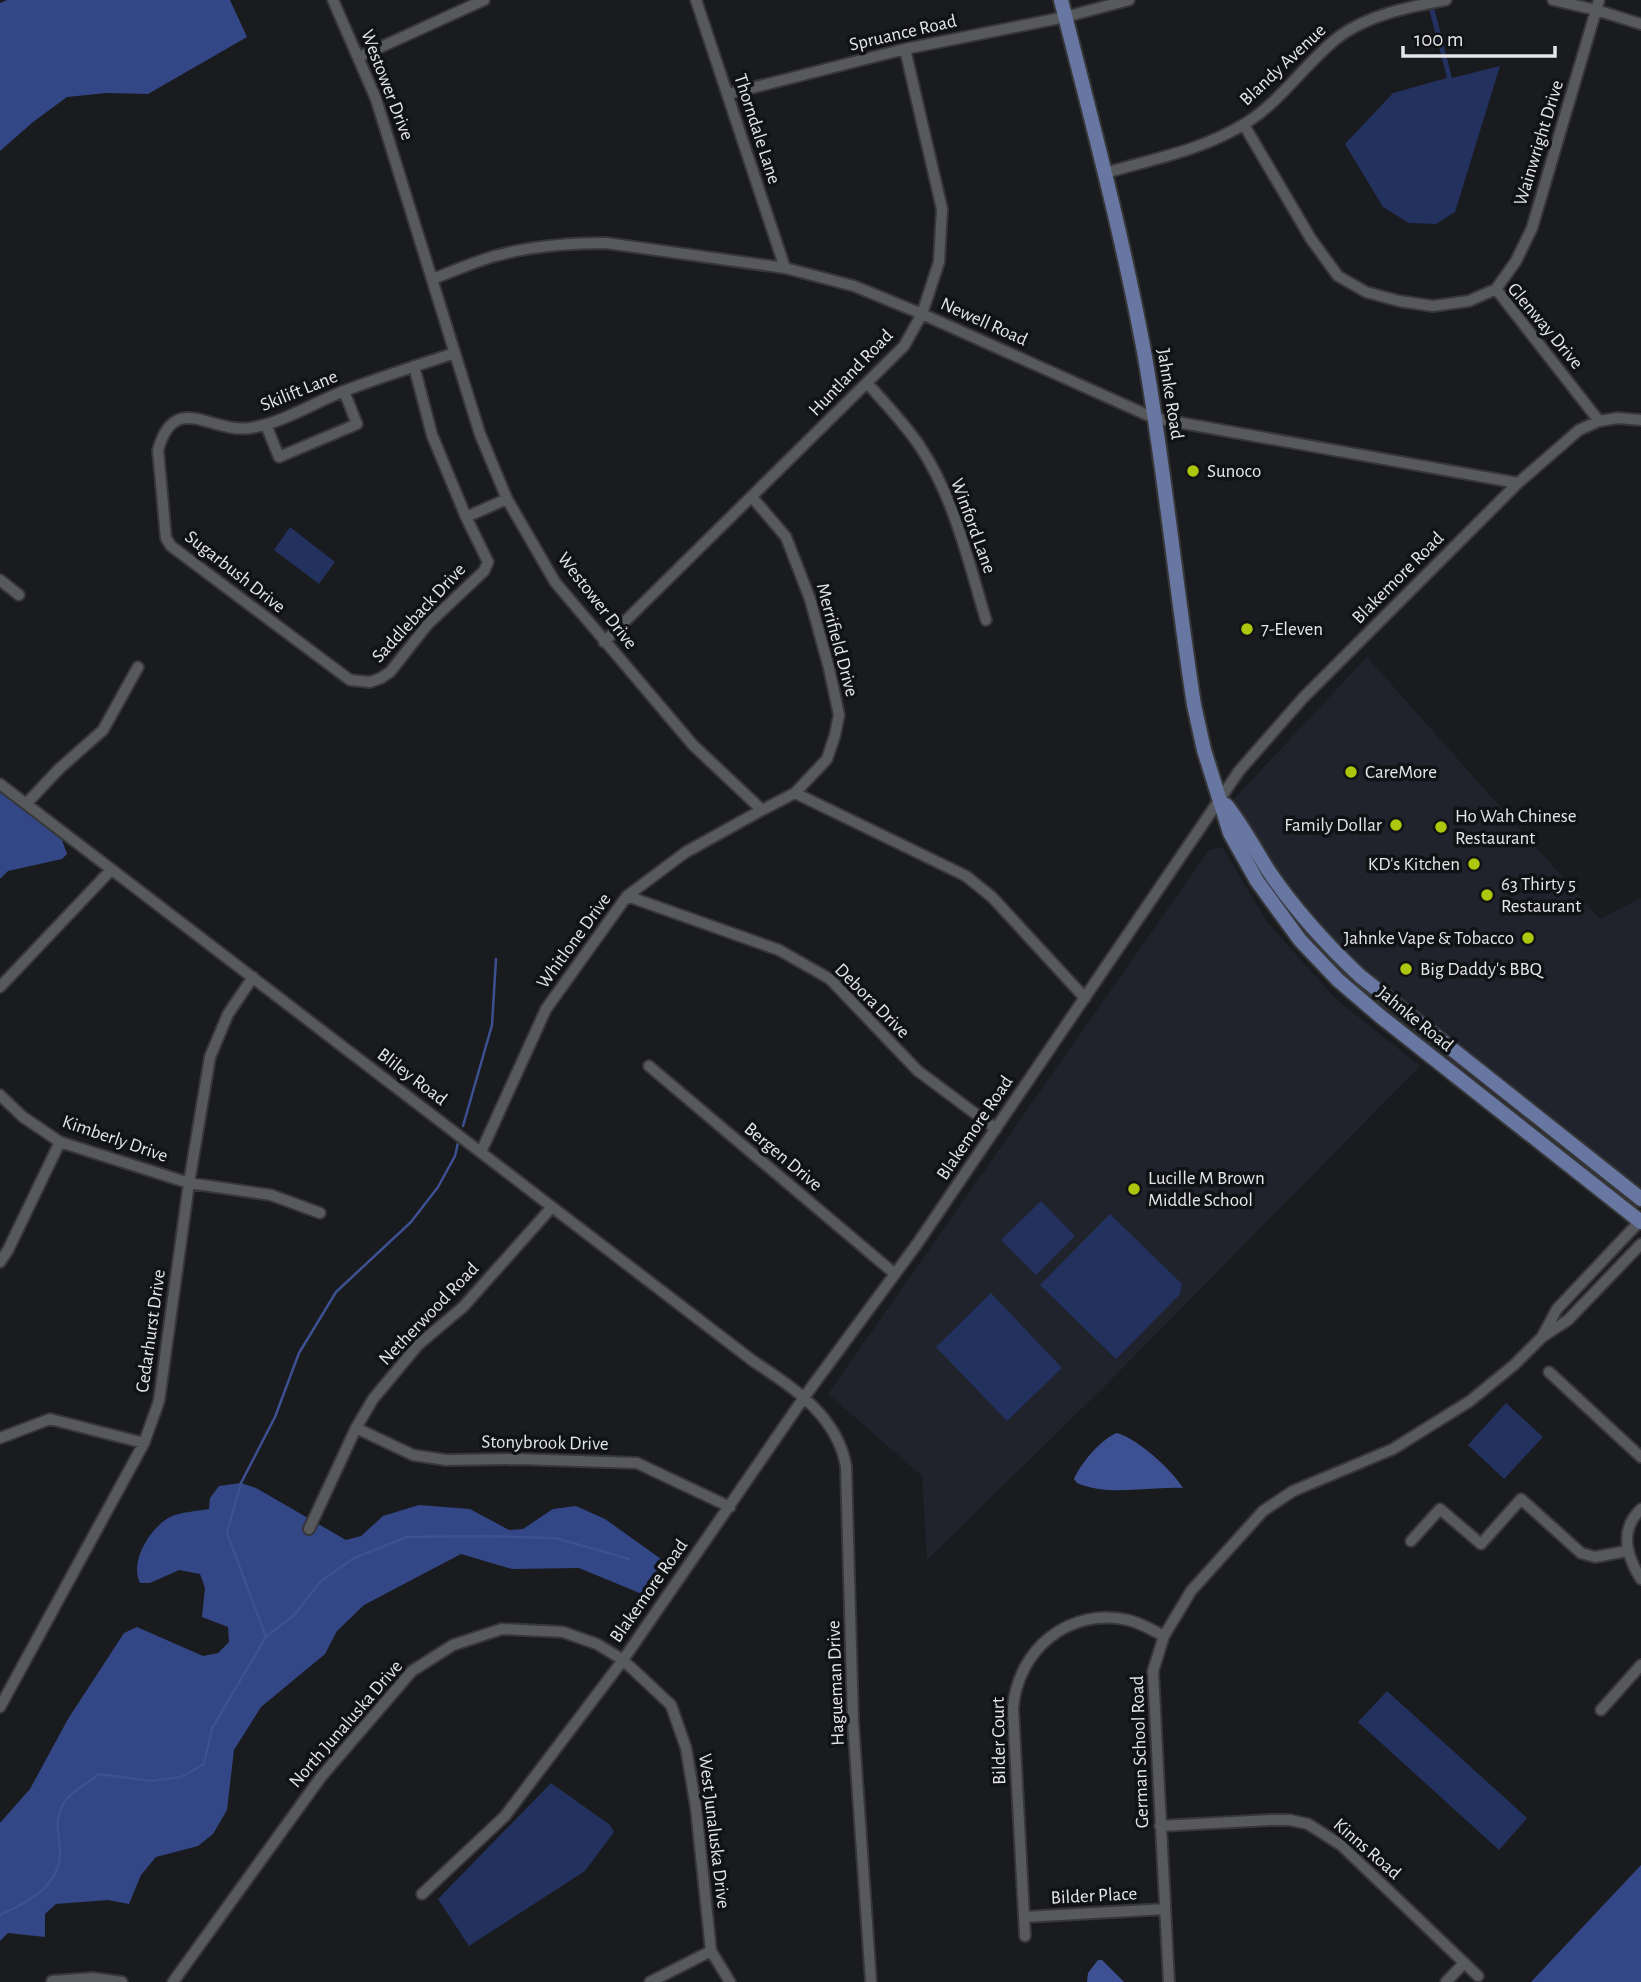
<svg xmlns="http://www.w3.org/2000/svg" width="1641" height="1982" viewBox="0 0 1641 1982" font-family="'Alegreya Sans',sans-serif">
<rect width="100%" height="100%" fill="#1a1b1e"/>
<!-- built -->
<path fill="#20232b" d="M 1367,657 L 1600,919 L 1641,898 L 1641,1203 L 1352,987 L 1278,916 L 1218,816 Z
M 1222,847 L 1267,922 L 1336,999 L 1420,1066 L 1101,1390 L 927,1560 L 922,1476 L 828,1394 L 1209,850 Z"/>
<!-- green -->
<path fill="#23315f" d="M 1434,7 L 1452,78 L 1500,66 L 1455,212 L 1436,224 L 1409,223 L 1383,207 L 1345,144 L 1393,93 L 1447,78 L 1429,9 Z
M 290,527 L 335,562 L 319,584 L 274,550 Z
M 1041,1201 L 1075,1236 L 1036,1275 L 1001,1240 Z
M 1110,1214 L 1182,1284 L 1180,1294 L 1116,1359 L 1040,1285 Z
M 991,1293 L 1062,1368 L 1007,1421 L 936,1347 Z
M 1506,1403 L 1543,1437 L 1504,1479 L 1468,1445 Z
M 1387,1691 L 1527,1818 L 1499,1850 L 1358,1722 Z
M 551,1783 L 610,1825 L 614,1832 L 585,1871 L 469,1946 L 438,1899 Z"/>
<!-- forest -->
<path fill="#334686" d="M 7,0 L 230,0 L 247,37 L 148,94 L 107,93 L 67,97 L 33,122 L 0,151 L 0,3 Z
M 0,791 L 62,840 L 67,854 L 62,859 L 8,871 L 0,879 Z
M 241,1483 L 256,1488 L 346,1540 L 361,1536 L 383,1516 L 419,1505 L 470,1509 L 509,1530 L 523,1529 L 553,1509 L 576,1506 L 605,1519 L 661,1559 L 669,1572 L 666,1579 L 656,1590 L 642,1594 L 579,1568 L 512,1569 L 461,1554 L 364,1605 L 337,1631 L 325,1654 L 261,1707 L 234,1750 L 227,1810 L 213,1834 L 198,1846 L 156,1857 L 141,1875 L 129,1904 L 108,1900 L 56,1904 L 45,1914 L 45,1937 L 8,1933 L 0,1941 L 0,1823 L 30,1789 L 68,1719 L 124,1633 L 137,1627 L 203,1656 L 218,1653 L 229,1642 L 228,1627 L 202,1617 L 205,1588 L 200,1574 L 179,1570 L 150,1583 L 140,1583 C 129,1561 151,1527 170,1517 C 181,1512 197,1511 209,1509 L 210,1498 L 219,1486 Z
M 1641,1865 L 1641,1982 L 1531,1982 Z"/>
<!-- water -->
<path fill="#3d5192" d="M 1117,1433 C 1138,1439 1172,1470 1183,1488 C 1150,1486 1109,1497 1077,1483 L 1074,1479 C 1081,1463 1101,1439 1117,1433 Z
M 1098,1960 L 1102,1960 L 1124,1982 L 1087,1982 L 1088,1973 Z"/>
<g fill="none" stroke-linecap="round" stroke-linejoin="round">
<!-- stream -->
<path stroke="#3d5192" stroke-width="2.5" d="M 463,1126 L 492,1025 L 496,959
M 266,1637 L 227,1533 L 241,1483 L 275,1417 L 299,1353 L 336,1292 L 411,1222 L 438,1187 L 455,1156 L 458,1143
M 0,1915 C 28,1902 59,1887 60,1853 C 60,1832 52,1822 65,1801 C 72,1791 89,1782 99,1774 L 151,1781 L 181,1777 L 204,1764 L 212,1728 L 266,1637 L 294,1615 L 321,1581 L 354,1558 L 407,1537 L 483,1536 L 555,1538 L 629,1559"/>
<!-- minor casing -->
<g stroke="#373739" stroke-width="14">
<path id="minor" d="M 333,0 L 376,99 L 480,434 L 507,499 L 555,582 L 693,745 L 762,810 L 795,793 L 966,876 L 992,897 L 1085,998
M 696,0 L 785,268
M 1553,0 L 1596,10 L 1641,24
M 359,57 L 484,0
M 728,94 L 905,49 L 1065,17 L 1129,0
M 1244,125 L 1311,239 L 1338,276 L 1366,292 L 1399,301 L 1433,306 L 1469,301 L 1496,289 L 1599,421 L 1618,418 L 1641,420
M 1105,173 C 1153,159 1203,150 1246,123 C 1281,101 1304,65 1336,39 C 1366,15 1409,7 1446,0
M 433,279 C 453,271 474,262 495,256 C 531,246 569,243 606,243 L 785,268 L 854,286 L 922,314 L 1154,418 L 1518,483
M 1496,289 L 1516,261 L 1532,228 L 1599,0
M 414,366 L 432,435 L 466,517 L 488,562 L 484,571 L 428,624 L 390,672 L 381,678 L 370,682 L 350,680 L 171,546 L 166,538 L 158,450 C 175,390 211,434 250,428 C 283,423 313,403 344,391 C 381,377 418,365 455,353
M 867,383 C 885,403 904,423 919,445 C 954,497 968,560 986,620
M 266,425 L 279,457 L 357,424 L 344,391
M 752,497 L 786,537 L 810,599 L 829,668 L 839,715 L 835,735 L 827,759 L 795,793
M 466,517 L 507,499
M 0,580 L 19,595
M 604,642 L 904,346 L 922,314 L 939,262 L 942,209 L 905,49
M 0,784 L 753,1361 C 792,1387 837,1415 846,1466 L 853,1721 L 871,1982
M 26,804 L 59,769 L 103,730 L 138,667
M 627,896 L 779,950 L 830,979 L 918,1071 L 996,1129
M 0,987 L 111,870
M 649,1066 L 895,1274
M 0,1095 L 23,1117 L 60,1142 L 189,1183 L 271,1195 L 320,1213
M 481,1152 L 546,1009 L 627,896 L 686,852 L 762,810
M 0,1262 L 8,1250 L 60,1142
M 1543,1335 L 1557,1309 L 1641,1220
M 1549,1372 L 1641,1457
M 356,1428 L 413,1455 L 446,1460 L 518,1459 L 637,1463 L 730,1507
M 0,1438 L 50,1419 L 144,1443
M 1641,1509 C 1619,1530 1626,1555 1641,1579
M 309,1529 L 356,1428 L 373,1399 L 418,1345 L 463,1307 L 552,1207
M 1411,1541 L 1440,1509 L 1481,1544 L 1521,1499 L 1581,1553 L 1595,1557 L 1627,1551
M 0,1707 L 144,1443 L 159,1401 L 189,1183 L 210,1057 L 228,1014 L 253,977
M 1601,1710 L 1641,1665
M 1160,1826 L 1270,1820 L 1290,1820 L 1308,1824 L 1341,1845 L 1478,1976
M 422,1894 L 505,1816 L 623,1660 L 805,1396 L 917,1244 L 1239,771 L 1303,698 L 1518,483 L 1579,430 L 1599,421
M 1024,1917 L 1165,1909
M 1025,1936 L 1013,1708 C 1018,1649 1069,1607 1128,1620 C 1141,1623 1152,1630 1164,1636
M 52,1981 L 93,1978 L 122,1982
M 173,1982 L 321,1777 L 412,1671 L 453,1645 L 502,1629 L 563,1632 L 597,1644 L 623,1660 L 671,1705 L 686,1748 L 696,1808 L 711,1951 L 730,1982
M 650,1982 L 711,1951
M 1169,1982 L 1153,1671 L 1164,1636 L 1191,1591 L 1263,1511 L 1293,1491 L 1393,1449 L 1470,1401 L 1514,1365 L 1542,1337 L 1568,1320 L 1641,1244
M 1446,1982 L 1464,1963"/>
</g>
<!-- major casing -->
<g stroke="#373739" stroke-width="18">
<path id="major" d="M 1061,0 C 1091,118 1123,237 1145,357 C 1165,472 1176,589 1194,705 L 1204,750 L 1230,833 L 1257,881 L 1300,940 L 1338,980 L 1380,1016 L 1641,1222
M 1226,805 C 1243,826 1255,850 1270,873 C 1296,911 1327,945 1360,976 L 1641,1199"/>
</g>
<!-- minor -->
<use href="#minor" stroke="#57595c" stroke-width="10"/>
<!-- major -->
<use href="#major" stroke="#6777a2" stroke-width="14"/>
</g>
<!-- markers -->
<g fill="#adc60e" stroke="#111215" stroke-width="2.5">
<circle cx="1193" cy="471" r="7"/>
<circle cx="1247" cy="629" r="7"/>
<circle cx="1351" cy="772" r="7"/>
<circle cx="1396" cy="825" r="7"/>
<circle cx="1441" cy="827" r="7"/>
<circle cx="1474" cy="864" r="7"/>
<circle cx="1487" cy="895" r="7"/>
<circle cx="1528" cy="938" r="7"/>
<circle cx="1406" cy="969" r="7"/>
<circle cx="1134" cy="1189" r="7"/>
</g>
<g text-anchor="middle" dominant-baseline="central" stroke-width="7" stroke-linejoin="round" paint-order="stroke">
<!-- street labels -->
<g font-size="19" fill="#e5e6e8" stroke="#111215">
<text transform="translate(903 33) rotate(-13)">Spruance Road</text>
<text transform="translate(1283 65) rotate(-43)">Blandy Avenue</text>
<text transform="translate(387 85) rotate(69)">Westower Drive</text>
<text transform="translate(757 129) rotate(72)">Thorndale Lane</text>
<text transform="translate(1539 143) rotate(-73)">Wainwright Drive</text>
<text transform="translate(984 322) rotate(24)">Newell Road</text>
<text transform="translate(1545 326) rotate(50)">Glenway Drive</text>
<text transform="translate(851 373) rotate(-46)">Huntland Road</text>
<text transform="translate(299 391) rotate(-22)">Skilift Lane</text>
<text transform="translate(1170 394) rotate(81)">Jahnke Road</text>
<text transform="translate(973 526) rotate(70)">Winford Lane</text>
<text transform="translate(235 572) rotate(38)">Sugarbush Drive</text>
<text transform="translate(1398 578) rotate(-45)">Blakemore Road</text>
<text transform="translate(597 601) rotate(52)">Westower Drive</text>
<text transform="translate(419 613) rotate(-47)">Saddleback Drive</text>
<text transform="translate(837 640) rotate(75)">Merrifield Drive</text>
<text transform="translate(574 941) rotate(-54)">Whitlone Drive</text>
<text transform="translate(872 1001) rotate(45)">Debora Drive</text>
<text transform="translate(1415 1019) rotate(39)">Jahnke Road</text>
<text transform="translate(412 1077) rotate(37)">Bliley Road</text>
<text transform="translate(975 1128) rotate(-56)">Blakemore Road</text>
<text transform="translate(115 1139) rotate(19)">Kimberly Drive</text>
<text transform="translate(783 1157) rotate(40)">Bergen Drive</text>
<text transform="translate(429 1314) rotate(-46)">Netherwood Road</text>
<text transform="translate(151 1331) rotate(-82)">Cedarhurst Drive</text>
<text transform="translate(545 1443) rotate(1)">Stonybrook Drive</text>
<text transform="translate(649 1591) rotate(-55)">Blakemore Road</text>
<text transform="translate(836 1683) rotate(-92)">Hagueman Drive</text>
<text transform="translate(346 1724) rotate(-49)">North Junaluska Drive</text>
<text transform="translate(999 1741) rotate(-91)">Bilder Court</text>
<text transform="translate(1140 1752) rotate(-92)">German School Road</text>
<text transform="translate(714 1831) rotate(83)">West Junaluska Drive</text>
<text transform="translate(1367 1849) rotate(41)">Kinns Road</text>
<text transform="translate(1094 1896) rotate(-3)">Bilder Place</text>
</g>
<!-- poi labels -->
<g font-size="19" fill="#e5e6e8" stroke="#111215" text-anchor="start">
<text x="1207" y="471">Sunoco</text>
<text x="1261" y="629">7-Eleven</text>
<text x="1365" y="772">CareMore</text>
<text x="1455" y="816">Ho Wah Chinese<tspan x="1455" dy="22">Restaurant</tspan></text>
<text x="1382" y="825" text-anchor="end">Family Dollar</text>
<text x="1460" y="864" text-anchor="end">KD's Kitchen</text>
<text x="1501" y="884">63 Thirty 5<tspan x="1501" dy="22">Restaurant</tspan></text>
<text x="1514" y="938" text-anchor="end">Jahnke Vape &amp; Tobacco</text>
<text x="1420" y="969">Big Daddy's BBQ</text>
<text x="1148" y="1178">Lucille M Brown<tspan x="1148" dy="22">Middle School</tspan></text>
</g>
</g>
<!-- scale -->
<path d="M1403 46v10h152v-10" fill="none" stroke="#e5e6e8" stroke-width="3.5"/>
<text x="1414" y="46" font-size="21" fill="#e5e6e8" stroke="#111215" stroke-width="5" paint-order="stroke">100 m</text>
</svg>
